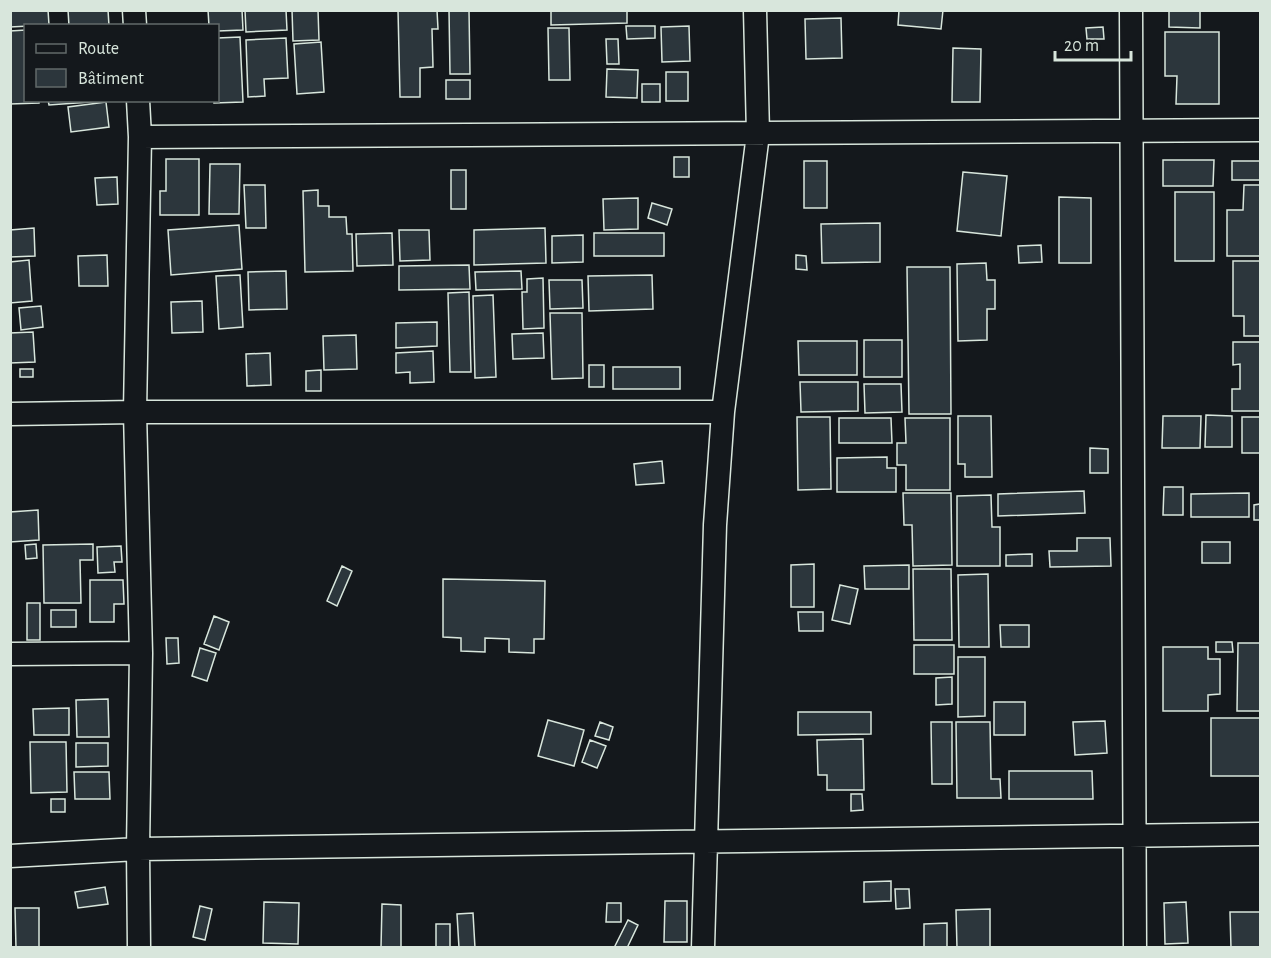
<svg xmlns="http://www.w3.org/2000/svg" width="1271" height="958" viewBox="0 0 1271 958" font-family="'Alegreya Sans',sans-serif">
<rect width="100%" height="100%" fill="#14181c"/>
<!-- building -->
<path fill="#2c363c" stroke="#d8e6dc" stroke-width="1.5" d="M 10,10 L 48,10 L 49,25 L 10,27 Z
M 68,10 L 108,10 L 109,26 L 69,26 Z
M 208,10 L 242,10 L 243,30 L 218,31 L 218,26 L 209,26 Z
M 245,10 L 286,10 L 287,30 L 246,32 Z
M 292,10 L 318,10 L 319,40 L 293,41 Z
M 398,10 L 437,10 L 438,29 L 432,29 L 433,67 L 420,68 L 420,97 L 400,97 Z
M 449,10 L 469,10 L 470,74 L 450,74 Z
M 551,10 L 627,10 L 627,23 L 551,25 Z
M 899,10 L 943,10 L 941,29 L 898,25 Z
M 1169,10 L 1200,10 L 1200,28 L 1169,27 Z
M 841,18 L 842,58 L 806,59 L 805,19 Z
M 626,26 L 655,26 L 655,38 L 627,39 Z
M 689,26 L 690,61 L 662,62 L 661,27 Z
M 1103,27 L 1104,39 L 1087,39 L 1086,28 Z
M 548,28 L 569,28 L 570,80 L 549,80 Z
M 26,30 L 26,100 L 39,100 L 39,103 L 10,104 L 10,31 Z
M 1165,32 L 1219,32 L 1219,104 L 1176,104 L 1177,76 L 1165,76 Z
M 240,37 L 243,102 L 214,103 L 214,100 L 218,100 L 218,38 Z
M 286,38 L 288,78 L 264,79 L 265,96 L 248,97 L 246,40 Z
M 606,39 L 618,39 L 619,64 L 607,64 Z
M 321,42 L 324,92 L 297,94 L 294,44 Z
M 953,48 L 981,49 L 980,102 L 952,102 Z
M 607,69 L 638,70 L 637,98 L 606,97 Z
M 666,72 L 688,72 L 688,101 L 666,101 Z
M 446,80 L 470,80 L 470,99 L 446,99 Z
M 642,84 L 660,84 L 660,102 L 642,102 Z
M 48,100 L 104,100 L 104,101 L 49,105 Z
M 106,102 L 109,127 L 71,132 L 68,107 Z
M 674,157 L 689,157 L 689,177 L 674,177 Z
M 166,159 L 199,159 L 199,215 L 160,215 L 160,191 L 166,191 Z
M 1163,160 L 1214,160 L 1213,186 L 1163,186 Z
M 804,161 L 827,161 L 827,208 L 804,208 Z
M 1232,161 L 1260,161 L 1260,180 L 1232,180 Z
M 210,164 L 240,164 L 239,214 L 209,214 Z
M 451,170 L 466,170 L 466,209 L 451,209 Z
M 963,172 L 1007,176 L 1001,236 L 957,231 Z
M 117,177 L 118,204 L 97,205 L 95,178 Z
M 244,185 L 265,185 L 266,228 L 246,228 Z
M 1244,185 L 1260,185 L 1260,256 L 1227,256 L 1227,210 L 1243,210 Z
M 318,190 L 318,206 L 329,206 L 329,217 L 346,217 L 347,234 L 352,234 L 353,271 L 305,272 L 303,191 Z
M 1175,192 L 1214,192 L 1214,261 L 1175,261 Z
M 1059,197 L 1091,198 L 1091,263 L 1059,263 Z
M 638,198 L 638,229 L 604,230 L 603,199 Z
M 652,203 L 672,209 L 667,225 L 648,218 Z
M 880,223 L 880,262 L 822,263 L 821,224 Z
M 239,225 L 242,269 L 171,275 L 168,230 Z
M 34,228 L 35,256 L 10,257 L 10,230 Z
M 545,228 L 546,263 L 474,265 L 474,230 Z
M 399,230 L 429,230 L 430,260 L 400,261 Z
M 392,233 L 393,265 L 357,266 L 356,234 Z
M 594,233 L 664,233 L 664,256 L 594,256 Z
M 583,235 L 583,262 L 552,263 L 552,236 Z
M 1041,245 L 1042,262 L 1019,263 L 1018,246 Z
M 107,255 L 108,286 L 79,286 L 78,256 Z
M 796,255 L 806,256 L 807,270 L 796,269 Z
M 29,260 L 32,301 L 10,303 L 10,262 Z
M 1233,261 L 1260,261 L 1260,336 L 1244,336 L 1244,316 L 1233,316 Z
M 986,263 L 987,280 L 995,280 L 995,309 L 987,309 L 987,340 L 958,341 L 957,264 Z
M 469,265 L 470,289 L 399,290 L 399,266 Z
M 907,267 L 950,267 L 951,414 L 909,414 Z
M 286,271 L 287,309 L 249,310 L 248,272 Z
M 521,271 L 522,289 L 476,290 L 475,272 Z
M 240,275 L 243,327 L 219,329 L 216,276 Z
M 652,275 L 653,309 L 589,311 L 588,276 Z
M 543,278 L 544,328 L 523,329 L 522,292 L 527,292 L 527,279 Z
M 549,280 L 582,280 L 583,308 L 550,309 Z
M 469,292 L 471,372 L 450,372 L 448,293 Z
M 493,295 L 496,377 L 475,378 L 473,296 Z
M 202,301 L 203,332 L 172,333 L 171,302 Z
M 41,306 L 43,327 L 21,330 L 19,308 Z
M 550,313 L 582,313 L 583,378 L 552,379 Z
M 437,322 L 437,346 L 396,348 L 396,323 Z
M 33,332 L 35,362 L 10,363 L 10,333 Z
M 543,333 L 544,358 L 513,359 L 512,334 Z
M 356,335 L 357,369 L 324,370 L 323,336 Z
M 864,340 L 902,340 L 902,377 L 864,377 Z
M 798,341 L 857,341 L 857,375 L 799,375 Z
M 1233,342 L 1260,342 L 1260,411 L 1232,411 L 1232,389 L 1240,389 L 1240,364 L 1233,365 Z
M 433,351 L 434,382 L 410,383 L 410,372 L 396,373 L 396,353 Z
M 270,353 L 271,385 L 247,386 L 246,354 Z
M 589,365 L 604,365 L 604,387 L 589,387 Z
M 613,367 L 680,367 L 680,389 L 613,389 Z
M 20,369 L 33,369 L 33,377 L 20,377 Z
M 321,370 L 321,391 L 306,391 L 306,371 Z
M 800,382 L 858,382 L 858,411 L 801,412 Z
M 864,384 L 901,384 L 902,412 L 865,413 Z
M 1206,415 L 1232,416 L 1232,447 L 1205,447 Z
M 958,416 L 991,416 L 992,477 L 965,477 L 965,464 L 958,464 Z
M 1163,416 L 1201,416 L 1200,448 L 1162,448 Z
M 797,417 L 830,417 L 831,489 L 798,490 Z
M 1242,417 L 1260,417 L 1260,453 L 1242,453 Z
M 839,418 L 891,418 L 892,443 L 839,443 Z
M 905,418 L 950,418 L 950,490 L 906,490 L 906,465 L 897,465 L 897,443 L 906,443 Z
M 1090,448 L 1108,449 L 1108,473 L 1090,473 Z
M 887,457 L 887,468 L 896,468 L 896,492 L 837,492 L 837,458 Z
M 662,461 L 664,483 L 636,485 L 634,464 Z
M 1164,487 L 1183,487 L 1183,515 L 1163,515 Z
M 1084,491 L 1085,513 L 998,516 L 998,494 Z
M 903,493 L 951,493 L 952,565 L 913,566 L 912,525 L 904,525 Z
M 1249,493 L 1249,517 L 1191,517 L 1191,494 Z
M 991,495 L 992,527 L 1000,527 L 1000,566 L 957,566 L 957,496 Z
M 1260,504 L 1260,520 L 1254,520 L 1254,505 Z
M 38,510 L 39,540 L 10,542 L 10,512 Z
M 1077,538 L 1110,538 L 1111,566 L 1050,567 L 1049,551 L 1077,551 Z
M 1202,542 L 1230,542 L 1230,563 L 1202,563 Z
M 36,544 L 37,558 L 26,559 L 25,545 Z
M 93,544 L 93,560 L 80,560 L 81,603 L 44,603 L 43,545 Z
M 121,546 L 122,562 L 114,562 L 115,572 L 98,573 L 97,547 Z
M 1032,554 L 1032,566 L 1006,566 L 1006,555 Z
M 814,564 L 814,607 L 791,607 L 791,565 Z
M 909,565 L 909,589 L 865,589 L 864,566 Z
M 342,566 L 352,571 L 337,606 L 327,601 Z
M 913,569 L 951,569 L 952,640 L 914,640 Z
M 988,574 L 989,647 L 959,647 L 958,575 Z
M 443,579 L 545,581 L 544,639 L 534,639 L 534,653 L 509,652 L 509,639 L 485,638 L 485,652 L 461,651 L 461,638 L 443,637 Z
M 90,580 L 123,580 L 124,604 L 114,604 L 114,622 L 90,622 Z
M 840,585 L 858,589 L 850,624 L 832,620 Z
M 27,603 L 40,603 L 40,640 L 27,640 Z
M 51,610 L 76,610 L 76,627 L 51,627 Z
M 798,612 L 823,612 L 823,631 L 799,631 Z
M 214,616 L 229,622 L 219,650 L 204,644 Z
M 1000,625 L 1029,625 L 1029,647 L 1001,647 Z
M 166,638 L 178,638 L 179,663 L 167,664 Z
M 1216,642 L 1232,642 L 1233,652 L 1216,652 Z
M 1238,643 L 1260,643 L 1260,711 L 1237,711 Z
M 914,645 L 954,645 L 954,674 L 914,674 Z
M 1163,647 L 1208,647 L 1208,659 L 1220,659 L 1220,694 L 1208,695 L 1208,711 L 1163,711 Z
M 200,648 L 216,653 L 207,681 L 192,676 Z
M 958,657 L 985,657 L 985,716 L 958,717 Z
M 952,677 L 952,704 L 936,705 L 936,678 Z
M 108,699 L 109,737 L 77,737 L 76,700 Z
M 994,702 L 1025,702 L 1025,735 L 994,735 Z
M 69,708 L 69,735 L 34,735 L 33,709 Z
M 798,712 L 871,712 L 871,734 L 798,735 Z
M 1211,718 L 1260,718 L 1260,776 L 1211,776 Z
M 548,720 L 584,730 L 574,766 L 538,756 Z
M 1105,721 L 1107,753 L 1075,755 L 1073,722 Z
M 600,722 L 613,727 L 609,740 L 595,736 Z
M 931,722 L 952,722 L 952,784 L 932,784 Z
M 956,722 L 990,722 L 991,779 L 1000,779 L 1001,798 L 957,798 Z
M 863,739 L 864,790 L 827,790 L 827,775 L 818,775 L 817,740 Z
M 590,740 L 606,746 L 597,768 L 582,762 Z
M 30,742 L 66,742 L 67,792 L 31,793 Z
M 76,743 L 108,743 L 108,766 L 76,767 Z
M 1009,771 L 1092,771 L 1093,799 L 1009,799 Z
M 74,772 L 109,772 L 110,799 L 75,799 Z
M 851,794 L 862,794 L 863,810 L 851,811 Z
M 51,799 L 65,799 L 65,812 L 51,812 Z
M 891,881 L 891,901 L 864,902 L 864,882 Z
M 105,887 L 108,904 L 78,908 L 75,892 Z
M 895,889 L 909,889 L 910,908 L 896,909 Z
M 665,901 L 687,901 L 687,942 L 664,942 Z
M 264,902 L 299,903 L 298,944 L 263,943 Z
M 1186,902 L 1188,943 L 1165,944 L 1164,903 Z
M 607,903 L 621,903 L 621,922 L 606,922 Z
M 382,904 L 401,905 L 401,948 L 381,948 Z
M 200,906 L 212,909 L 205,940 L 193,937 Z
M 15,908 L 39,908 L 39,948 L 16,948 Z
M 990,909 L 990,948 L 957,948 L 956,910 Z
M 1230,912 L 1260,912 L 1260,948 L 1231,948 Z
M 473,913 L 475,948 L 459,948 L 457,914 Z
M 628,920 L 638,925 L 627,948 L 614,948 Z
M 947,923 L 947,948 L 924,948 L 924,924 Z
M 436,924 L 450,924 L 450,948 L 436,948 Z"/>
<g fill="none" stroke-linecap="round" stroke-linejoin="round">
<!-- street casing -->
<g stroke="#d8e6dc" stroke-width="25">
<path id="street" d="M 134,10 L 135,26
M 1131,10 L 1135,948
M 138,100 L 140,137 L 135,412 L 141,653 L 138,849 L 139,948
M 140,137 L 1260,130
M 10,414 L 135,412 L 723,412
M 10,654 L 141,653
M 10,856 L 138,849 L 1260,834
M 703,948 L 715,525 L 723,412 L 758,134 L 755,10"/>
</g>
<!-- street -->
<use href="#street" stroke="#14181c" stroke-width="22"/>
</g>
<!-- border -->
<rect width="1271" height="958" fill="none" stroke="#d8e6dc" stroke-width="24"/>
<!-- legend -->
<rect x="24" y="24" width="195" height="78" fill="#14181c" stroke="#626a69" stroke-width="1.5"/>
<rect x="36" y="44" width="30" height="9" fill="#14181c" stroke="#626a69" stroke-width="1.5"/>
<text x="78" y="54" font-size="18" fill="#d8e6dc">Route</text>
<rect x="36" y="69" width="30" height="18" fill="#2c363c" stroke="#626a69" stroke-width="1.5"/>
<text x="78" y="84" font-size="18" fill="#d8e6dc">Bâtiment</text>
<!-- scale -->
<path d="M1055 51v9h76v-9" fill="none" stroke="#d8e6dc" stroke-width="3"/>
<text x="1064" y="51" font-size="18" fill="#d8e6dc" stroke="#14181c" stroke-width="4.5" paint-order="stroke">20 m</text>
</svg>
